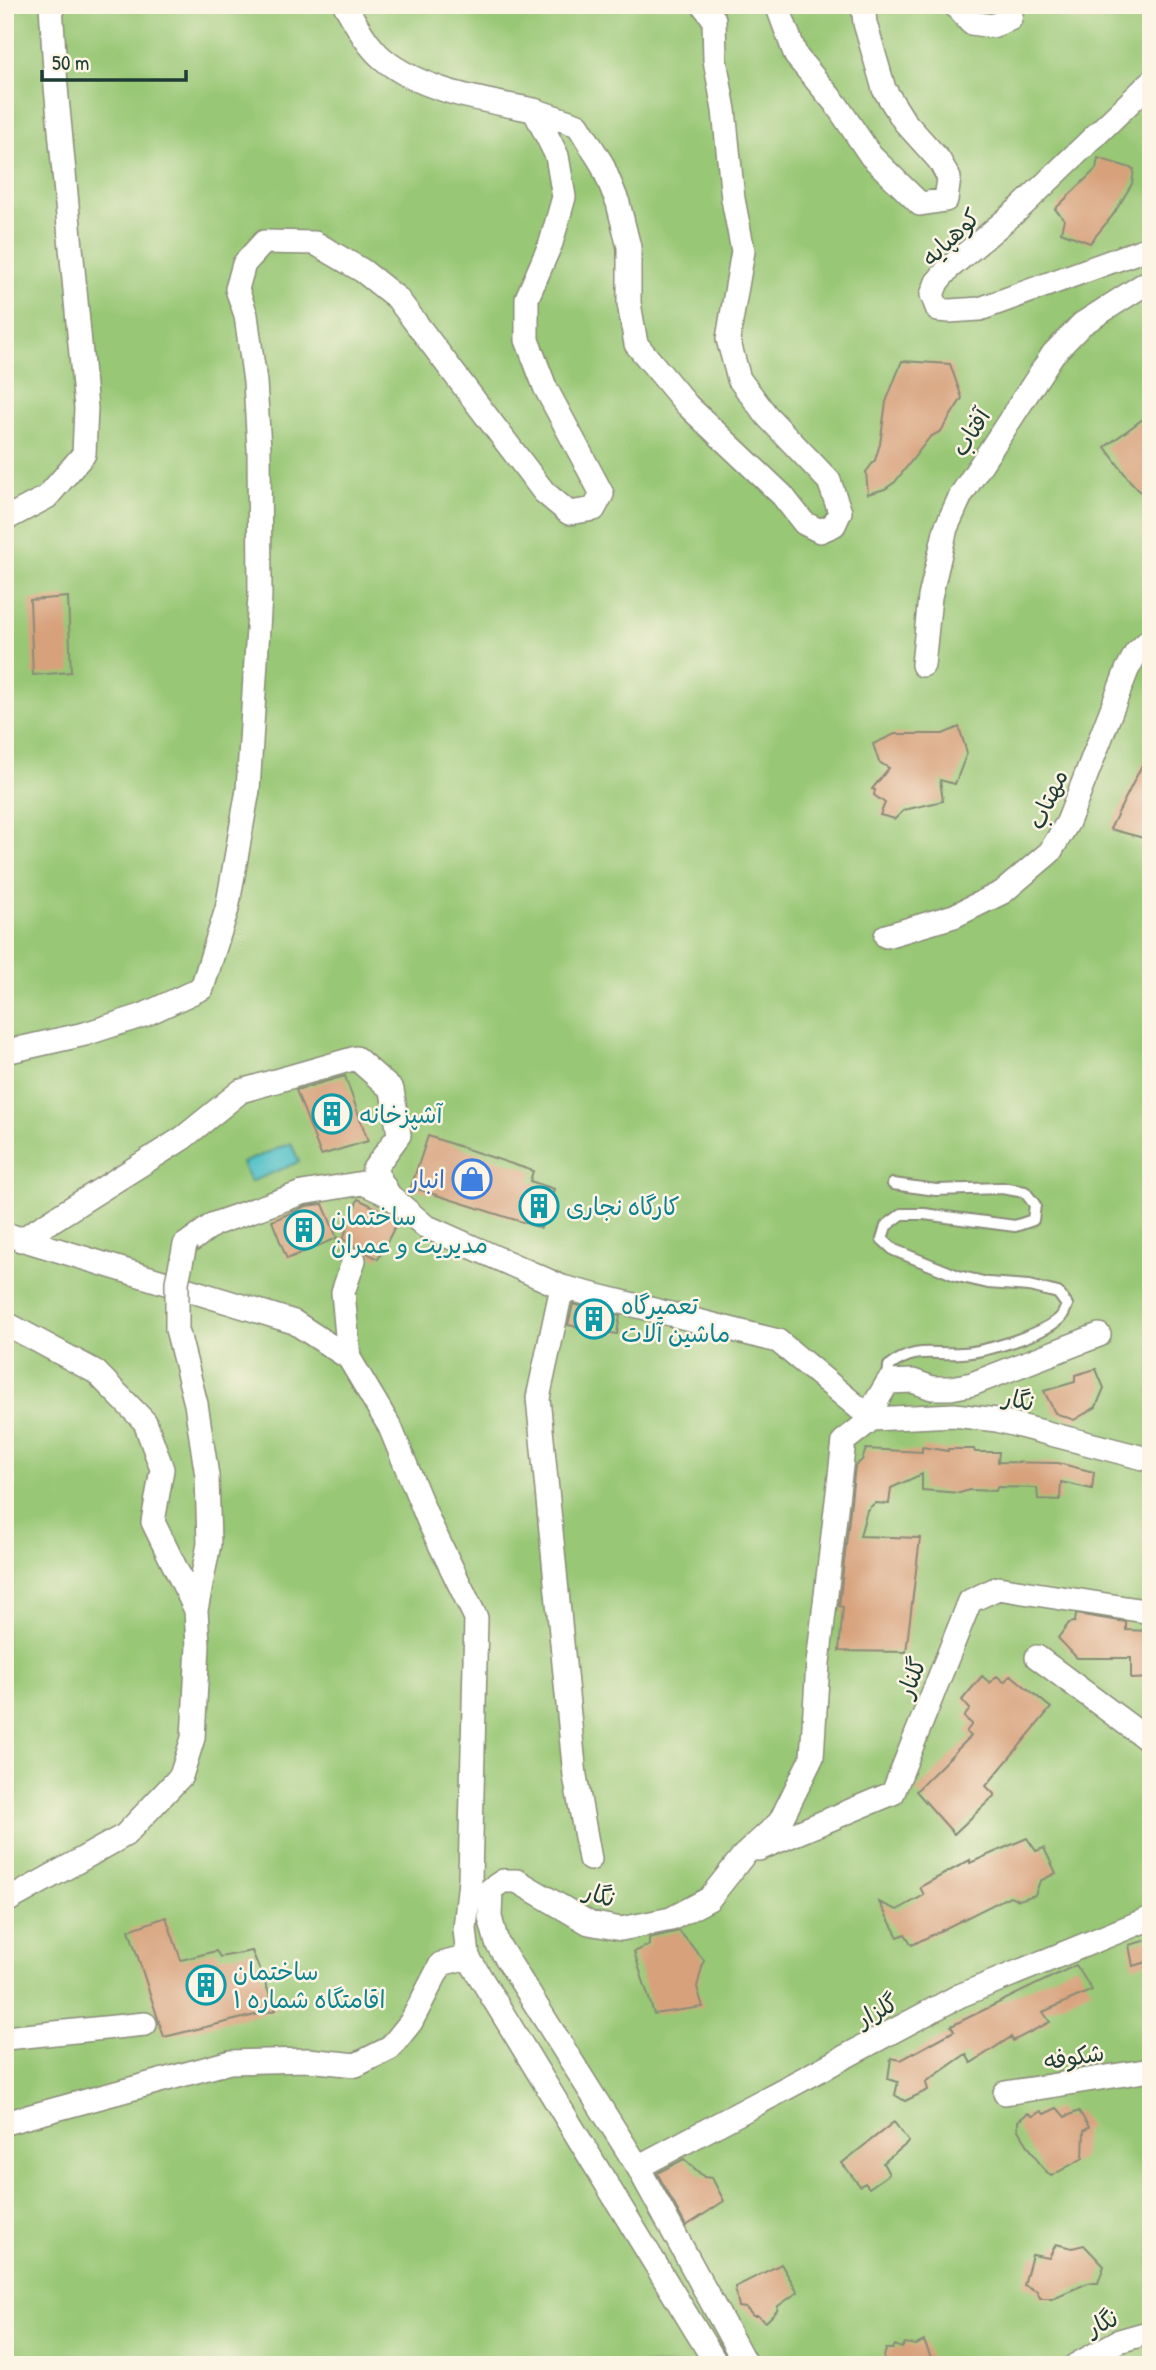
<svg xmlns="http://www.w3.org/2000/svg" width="1156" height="2370" viewBox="0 0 1156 2370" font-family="'Patrick Hand','Playpen Sans Arabic',sans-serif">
<rect width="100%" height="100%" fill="#fcf5e5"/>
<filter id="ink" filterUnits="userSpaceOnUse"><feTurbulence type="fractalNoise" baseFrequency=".0143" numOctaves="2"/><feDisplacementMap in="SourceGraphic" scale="14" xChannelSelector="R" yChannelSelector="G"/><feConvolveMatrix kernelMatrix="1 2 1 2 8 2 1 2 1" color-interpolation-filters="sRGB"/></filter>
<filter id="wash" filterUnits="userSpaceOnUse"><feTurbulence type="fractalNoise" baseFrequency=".00686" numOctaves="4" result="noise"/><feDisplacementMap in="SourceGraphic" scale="28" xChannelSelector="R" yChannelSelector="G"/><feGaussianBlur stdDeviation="1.57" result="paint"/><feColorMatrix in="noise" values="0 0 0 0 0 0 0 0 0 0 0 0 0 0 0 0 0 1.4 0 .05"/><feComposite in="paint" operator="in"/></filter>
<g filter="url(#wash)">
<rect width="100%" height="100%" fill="#f4dcbe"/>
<!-- green -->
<path fill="#98c775" stroke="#5c8254" stroke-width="2" d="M 5,5 L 1151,5 L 1151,2365 L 5,2365 Z"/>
<!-- water -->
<path fill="#53c1c9" stroke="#397f7e" stroke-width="2" d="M 291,1143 L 299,1162 L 250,1182 L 242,1163 Z"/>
<g id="blocks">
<!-- building -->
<path fill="#d7a17c" d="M 1098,158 L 1134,169 L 1132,184 L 1113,215 L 1090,243 L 1061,232 L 1064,219 L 1055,209 L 1096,169 Z
M 902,361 L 950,364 L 962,398 L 941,431 L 930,437 L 895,482 L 885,489 L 868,494 L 866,472 L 875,460 L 880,444 L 886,402 Z
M 1151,413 L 1151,503 L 1130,481 L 1105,447 Z
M 68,597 L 71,672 L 33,675 L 30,600 Z
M 959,727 L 967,753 L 955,784 L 940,780 L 943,801 L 904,810 L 895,819 L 880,815 L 885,803 L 874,795 L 875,790 L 872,789 L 889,768 L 879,762 L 873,744 L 895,734 L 943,734 Z
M 1151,747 L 1151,840 L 1110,829 Z
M 345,1076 L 368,1141 L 321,1155 L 296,1090 Z
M 428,1136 L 533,1171 L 530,1181 L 554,1189 L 541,1228 L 411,1187 Z
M 358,1199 L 389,1214 L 398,1221 L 378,1259 L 343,1239 Z
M 323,1204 L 337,1238 L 287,1259 L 272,1221 L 306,1206 Z
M 573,1304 L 620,1316 L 617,1334 L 568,1325 Z
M 1096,1369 L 1104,1388 L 1096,1407 L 1074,1420 L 1055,1413 L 1044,1391 L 1075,1382 L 1075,1375 Z
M 922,1447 L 948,1451 L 948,1449 L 974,1449 L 975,1452 L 999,1452 L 998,1462 L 1058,1463 L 1094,1472 L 1092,1489 L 1061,1482 L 1060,1500 L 1038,1499 L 1037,1488 L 997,1487 L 996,1491 L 969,1490 L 960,1493 L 922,1490 L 922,1474 L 891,1488 L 889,1504 L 875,1503 L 867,1510 L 860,1536 L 920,1538 L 906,1652 L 839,1651 L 843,1607 L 839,1606 L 855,1466 L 862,1460 L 866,1449 L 922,1452 Z
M 1076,1614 L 1126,1622 L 1126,1630 L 1151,1631 L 1151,1678 L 1131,1679 L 1131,1658 L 1077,1658 L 1058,1638 L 1069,1623 L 1075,1622 Z
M 1011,1675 L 1051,1708 L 986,1786 L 995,1795 L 954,1834 L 916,1791 L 971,1736 L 966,1732 L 972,1724 L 964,1717 L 970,1709 L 962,1700 L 982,1676 L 990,1683 L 997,1676 L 1004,1682 Z
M 1027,1838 L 1036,1851 L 1044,1848 L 1056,1873 L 1040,1881 L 1035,1895 L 1019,1900 L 1010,1896 L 912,1945 L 905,1934 L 898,1937 L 879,1902 L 897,1910 L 924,1895 L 920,1887 L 970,1860 L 970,1863 Z
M 166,1917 L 181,1960 L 216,1951 L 220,1957 L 252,1951 L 276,2010 L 164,2037 L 129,1930 Z
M 679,1931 L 704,1960 L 697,1987 L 703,2007 L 654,2014 L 634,1952 L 649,1945 L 649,1938 Z
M 1151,1939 L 1151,1961 L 1133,1966 L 1129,1945 Z
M 1076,1965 L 1092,1990 L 1043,2012 L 1050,2022 L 1013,2041 L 1011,2037 L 971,2063 L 966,2054 L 926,2082 L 928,2090 L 905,2101 L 895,2095 L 898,2082 L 888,2079 L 891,2058 L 901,2060 L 954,2031 L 951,2026 Z
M 1057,2108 L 1065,2117 L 1079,2111 L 1089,2127 L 1084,2131 L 1083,2158 L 1051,2176 L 1042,2167 L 1018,2130 L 1018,2121 L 1028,2113 L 1033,2116 L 1041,2111 L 1044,2114 Z
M 894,2122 L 909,2142 L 883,2163 L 889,2174 L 869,2188 L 865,2183 L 860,2186 L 842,2163 Z
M 684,2159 L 704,2177 L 712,2178 L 724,2201 L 686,2226 L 657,2173 Z
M 1056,2244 L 1072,2248 L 1084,2245 L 1104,2266 L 1098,2283 L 1088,2283 L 1053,2298 L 1040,2298 L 1037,2291 L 1024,2285 L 1032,2255 L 1049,2258 Z
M 781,2264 L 798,2292 L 778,2306 L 777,2311 L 766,2322 L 758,2316 L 753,2316 L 746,2308 L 739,2307 L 735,2287 Z
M 924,2341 L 934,2365 L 882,2365 L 886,2349 L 893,2349 L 895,2345 L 902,2348 L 905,2343 L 916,2345 Z"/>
</g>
</g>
<g filter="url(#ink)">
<use href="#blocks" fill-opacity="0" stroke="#8a8c79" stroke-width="2"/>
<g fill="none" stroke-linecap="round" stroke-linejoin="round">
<!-- service casing -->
<g stroke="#8a8c79" stroke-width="14">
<path id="service" d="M 888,1382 L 889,1366 C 917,1346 931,1355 962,1353 C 985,1352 1041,1335 1059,1319 C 1063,1316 1065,1310 1067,1305 L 1058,1293 L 1029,1286 L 988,1283 L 958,1276 L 894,1250 L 882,1239 L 886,1226 L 902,1214 L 924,1214 L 1015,1226 L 1033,1220 L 1035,1205 L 1025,1192 L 1002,1188 L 936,1190 L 893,1184"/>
</g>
<!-- minor casing -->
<g stroke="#8a8c79" stroke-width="26">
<path id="minor" d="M 777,5 L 796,56 L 836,104 L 871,156 L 920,204 L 946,200 L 949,178 L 939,160 L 904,121 L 884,89 L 865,23 L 863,5
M 955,5 L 971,23 L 992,26 L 1010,19 L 1012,5
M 1151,82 L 1020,208 L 949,268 L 937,282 L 932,295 L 938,310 L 949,311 L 980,309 L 1151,247
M 534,110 L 578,125 L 602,164 L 618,203 L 629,247 L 629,303 L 636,344 L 687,405 L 782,495 L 804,523 L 820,531 L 834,525 L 840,512 L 829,481 L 767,416 L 739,379 L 728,339 L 743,251 L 733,199 L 724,110 L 715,60 L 714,19 L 703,5
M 5,516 L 11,516 L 47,497 L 84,454 L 86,408 L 56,87 L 51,5
M 923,665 L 930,597 L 946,528 L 961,495 L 1053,354 L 1082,324 L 1151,280
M 886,936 L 954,916 L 1003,892 L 1050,852 L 1068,822 L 1127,670 L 1136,653 L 1151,639
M 5,1052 L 85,1034 L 144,1015 L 202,988 L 227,909 L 248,790 L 260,596 L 259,449 L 255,382 L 246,315 L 237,289 L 244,264 L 264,242 L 315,243 L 363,271 L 397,298 L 544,492 L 569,513 L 594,509 L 602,494 L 545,387 L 527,340 L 527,298 L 551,243 L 564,197 L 557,156 L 534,110 C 487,101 420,91 382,58 C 366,44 356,24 345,5
M 5,1234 L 294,1322 L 349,1358 L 390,1427 L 430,1524 L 476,1618 L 470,1880 L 465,1929 L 468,1957 L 717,2365
M 21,1240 L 183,1138 L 241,1091 L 356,1058 L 392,1090 L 399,1135 L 374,1169 L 389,1195 L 425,1226 L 562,1287 L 778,1341 L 872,1419 L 876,1402 L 888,1382 L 913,1381 L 932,1388 L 951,1388 L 972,1384 L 1099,1335
M 185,1245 L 214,1224 L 302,1193 L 363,1183 L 389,1195
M 562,1287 L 538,1398 L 575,1776 L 590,1859
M 5,1323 L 96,1372 L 145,1422 L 162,1469 L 153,1522 L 196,1610
M 349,1358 L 343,1292 L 354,1260
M 1037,1657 L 1151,1742
M 759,1849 L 893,1793 L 970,1601 L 998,1588 L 1151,1612
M 5,1902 L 125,1835 L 181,1776 L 193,1738 L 198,1646 L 196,1610 L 209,1544 L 207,1476 L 196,1404 L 177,1329
M 5,2038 L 145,2024
M 1005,2093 L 1151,2070
M 5,2123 L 230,2062 L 308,2060 L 356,2065 L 390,2048 L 411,2022 L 441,1964 L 468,1957
M 638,2167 L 959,1996 L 1151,1918
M 746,2365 L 638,2167 L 497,1943 L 490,1917 L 491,1889 L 503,1881 L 517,1881 L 589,1923 L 621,1929 L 671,1919 L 709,1899 L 743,1856 L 780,1822 L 812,1757 L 818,1663 L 844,1441 L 872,1419 L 954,1415 L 997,1420 L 1151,1460
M 1076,2365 L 1119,2341 L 1151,2332"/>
</g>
<!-- service -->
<use href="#service" stroke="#fff" stroke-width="10"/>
<!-- minor -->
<use href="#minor" stroke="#fff" stroke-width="23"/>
<!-- minor-bridge casing -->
<g stroke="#8a8c79" stroke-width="26" stroke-linecap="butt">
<path id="minor-bridge" d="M 177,1329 L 177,1282 L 185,1245"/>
</g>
<!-- minor-bridge -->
<use href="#minor-bridge" stroke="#fff" stroke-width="23"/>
</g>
</g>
<!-- icons -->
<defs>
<g id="building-ring" transform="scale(2.0125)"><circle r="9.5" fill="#fcf5e5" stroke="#0f9aa8" stroke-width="1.5"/><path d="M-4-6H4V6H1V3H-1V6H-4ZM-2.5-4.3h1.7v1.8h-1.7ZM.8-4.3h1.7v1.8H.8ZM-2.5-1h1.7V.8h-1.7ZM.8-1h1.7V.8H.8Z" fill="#0f9aa8"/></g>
<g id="shop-ring" transform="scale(2.0125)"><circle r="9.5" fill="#fcf5e5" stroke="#3f7fe0" stroke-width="1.5"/><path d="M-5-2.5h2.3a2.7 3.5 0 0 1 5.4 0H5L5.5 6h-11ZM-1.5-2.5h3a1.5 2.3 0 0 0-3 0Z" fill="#3f7fe0"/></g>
</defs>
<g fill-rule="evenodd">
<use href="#building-ring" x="332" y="1114"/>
<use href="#shop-ring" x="472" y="1179"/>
<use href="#building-ring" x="539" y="1206"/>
<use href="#building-ring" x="304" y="1230"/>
<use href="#building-ring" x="594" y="1319"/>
<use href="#building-ring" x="206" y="1985"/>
</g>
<g text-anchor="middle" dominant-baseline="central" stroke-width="5" stroke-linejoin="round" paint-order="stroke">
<!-- street labels -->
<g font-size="24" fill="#1f3d34" stroke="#fcf5e5">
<text transform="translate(950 237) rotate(-44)">کوهپایه</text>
<text transform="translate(970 432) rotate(-58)">آفتاب</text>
<text transform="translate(1047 799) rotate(-65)">مهتاب</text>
<text transform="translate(1019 1399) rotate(13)">نگار</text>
<text transform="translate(911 1677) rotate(-68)">گلنار</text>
<text transform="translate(600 1894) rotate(19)">نگار</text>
<text transform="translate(877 2010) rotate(-28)">گلزار</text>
<text transform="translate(1074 2056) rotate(-9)">شکوفه</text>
<text transform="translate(1102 2322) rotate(-24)">نگار</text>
</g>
<!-- culture labels -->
<g font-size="24" fill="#0d838f" stroke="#fcf5e5" text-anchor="start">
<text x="359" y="1114">آشپزخانه</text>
<text x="566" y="1206">کارگاه نجاری</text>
<text x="331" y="1216">ساختمان<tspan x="331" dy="28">مدیریت و عمران</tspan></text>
<text x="621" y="1305">تعمیرگاه<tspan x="621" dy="28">ماشین آلات</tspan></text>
<text x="233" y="1971">ساختمان<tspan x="233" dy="28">اقامتگاه شماره ۱</tspan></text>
</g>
<!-- shop labels -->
<g font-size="24" fill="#366cbe" stroke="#fcf5e5" text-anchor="end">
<text x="445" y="1179">انبار</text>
</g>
</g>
<!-- margin -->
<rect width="1156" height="2370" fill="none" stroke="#fcf5e5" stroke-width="28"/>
<!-- scale -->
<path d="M42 70v10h144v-10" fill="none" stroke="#1f3d34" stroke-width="3.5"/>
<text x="52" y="70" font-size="21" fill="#1f3d34" stroke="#fcf5e5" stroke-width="5" paint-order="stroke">50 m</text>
</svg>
